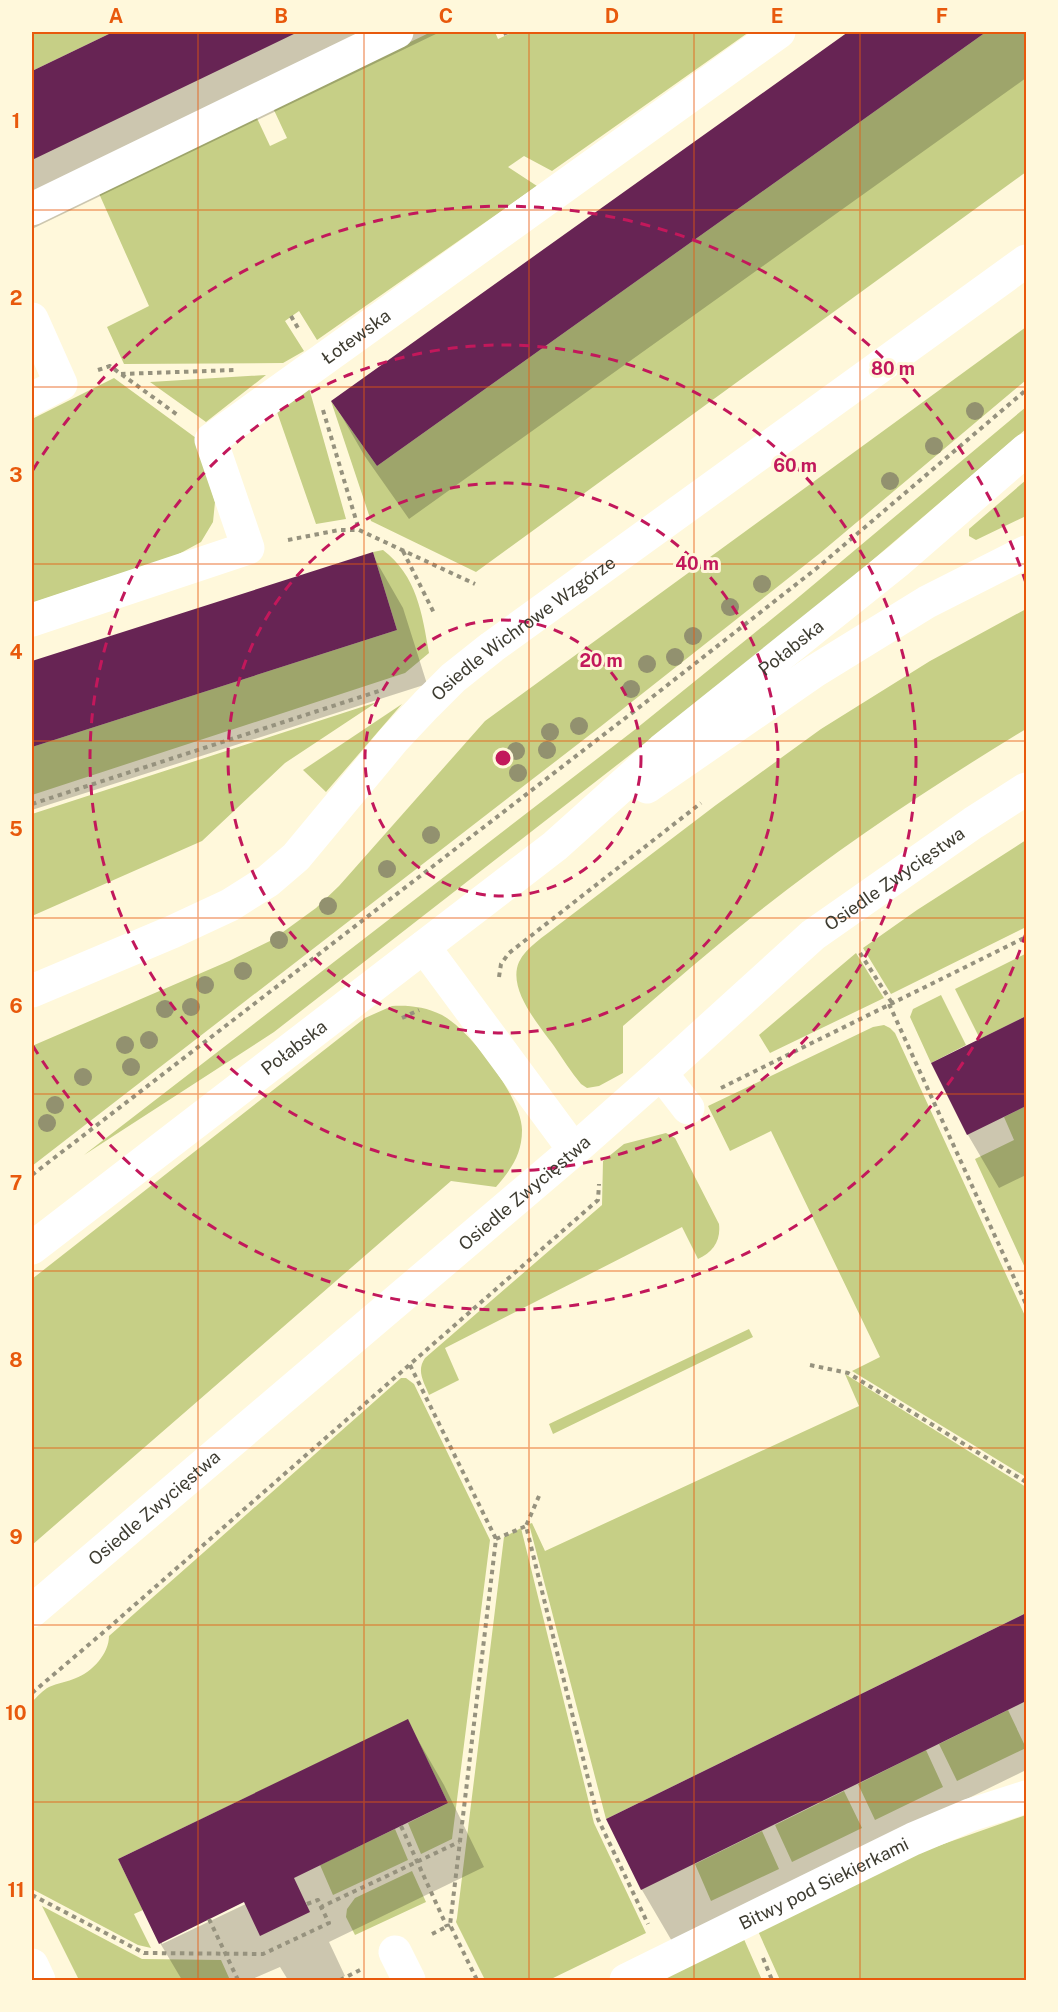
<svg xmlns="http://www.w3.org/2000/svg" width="1058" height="2012" viewBox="0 0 1058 2012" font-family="'Public Sans',sans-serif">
<rect width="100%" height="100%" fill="#fff8db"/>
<!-- green -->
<path fill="#c6cf86" d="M 32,32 L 113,32 L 32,71 Z
M 431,32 L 495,32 L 498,39 L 513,32 L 749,32 L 552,171 L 524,156 L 508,167 L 537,186 L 317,340 L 299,311 L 285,321 L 304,351 L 283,363 L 124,364 L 107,327 L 149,306 L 97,189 L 255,114 L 270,146 L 287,138 L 273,108 Z
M 986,32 L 1026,32 L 1026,172 L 476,572 L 371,521 L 331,401 L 377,466 Z
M 1026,327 L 1026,380 L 819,554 L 600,727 L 32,1166 L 32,1046 L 229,961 L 272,940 L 316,908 L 339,886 L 485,721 Z
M 266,375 L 206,422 L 150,382 Z
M 114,378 L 196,438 L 215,502 L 213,522 L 201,542 L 177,555 L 32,603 L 32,419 Z
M 309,388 L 346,519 L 316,524 L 276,409 Z
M 1026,407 L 1026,429 L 793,628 L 274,1032 L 84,1155 L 637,728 L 794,601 Z
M 1026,480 L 1026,516 L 976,540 L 969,536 L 969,529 Z
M 383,550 C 417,576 422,613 429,653 L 405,673 L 32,795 L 32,747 L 397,630 L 373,552 Z
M 1026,609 L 1026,729 C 932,786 838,848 752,917 C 708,952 666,989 623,1026 L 623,1073 L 599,1086 L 587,1088 L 581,1084 C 571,1072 562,1058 554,1046 C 539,1025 507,989 519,962 C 526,947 545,936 557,926 L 716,805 L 821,729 L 930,661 Z
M 377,702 L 285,763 L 202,841 L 32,916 L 32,814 Z
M 402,704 L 326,792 L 303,770 Z
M 1026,840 L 1026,927 L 891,994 L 863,948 L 917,910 Z
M 856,953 L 884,998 L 770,1053 L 759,1035 Z
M 1025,954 L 1026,958 L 1026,1016 L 980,1039 L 955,989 Z
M 941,995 L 966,1045 L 931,1063 L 910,1017 L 913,1009 Z
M 392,1006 C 409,1005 426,1007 442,1015 C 470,1030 522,1098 522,1130 C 522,1155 511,1169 496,1187 L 451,1181 L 32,1545 L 32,1279 L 365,1018 Z
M 884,1025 L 890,1028 L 895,1033 L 1026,1318 L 1026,1477 L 852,1371 L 880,1357 L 771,1131 L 730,1151 L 708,1106 L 873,1027 Z
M 1026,1106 L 1026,1270 L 975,1159 L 1014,1140 L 1004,1117 Z
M 666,1133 L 675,1138 L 719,1224 C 721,1241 713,1252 698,1259 L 682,1227 L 445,1348 L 459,1380 L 429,1395 C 424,1382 416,1371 425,1358 L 602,1205 L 603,1161 L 624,1144 Z
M 749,1329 L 753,1337 L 553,1434 L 549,1424 Z
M 845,1374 L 1026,1487 L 1026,1613 L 606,1819 L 529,1524 L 532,1523 L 545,1551 L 859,1406 Z
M 401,1378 L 406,1378 L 414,1384 L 490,1540 L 452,1839 L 421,1854 L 408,1823 L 448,1803 L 408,1720 L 118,1859 L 143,1910 L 134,1914 L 151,1948 L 138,1945 L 34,1890 L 32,1884 L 32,1702 C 37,1697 43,1690 49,1687 C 57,1683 68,1682 76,1678 C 92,1672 109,1654 109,1636 Z
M 521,1528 L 594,1823 L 646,1933 L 549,1980 L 485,1980 L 456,1922 L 457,1918 L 504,1537 Z
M 1008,1710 L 1026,1748 L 957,1781 L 939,1744 Z
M 926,1750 L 943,1787 L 875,1820 L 858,1784 Z
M 844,1791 L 862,1828 L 792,1862 L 775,1825 Z
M 1026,1815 L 1026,1980 L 780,1980 L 758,1931 L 918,1853 Z
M 395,1829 L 408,1860 L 333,1895 L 320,1865 Z
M 762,1831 L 779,1869 L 711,1901 L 695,1864 Z
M 412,1871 L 426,1902 L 355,1935 L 346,1917 L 347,1909 L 355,1898 Z
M 42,1906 L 142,1959 L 221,1960 L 230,1980 L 79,1980 Z
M 743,1937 L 762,1980 L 656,1980 Z"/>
<!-- shadow -->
<path fill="#0003" fill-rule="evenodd" d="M 116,32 L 440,32 L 32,229 L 32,72 Z
M 851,32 L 1026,32 L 1026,78 L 409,519 L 364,455 L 333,401 Z
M 372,554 L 403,608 L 427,684 L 32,810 L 32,663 Z
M 1026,1018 L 1026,1175 L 999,1188 L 968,1135 L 933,1064 Z
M 1026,1614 L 1026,1770 L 673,1943 L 642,1890 L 608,1820 Z
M 407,1721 L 444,1785 L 484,1867 L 329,1942 L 345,1976 L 335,1980 L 288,1980 L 280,1967 L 250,1980 L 182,1980 L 160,1943 L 120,1860 ZM 250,1898 L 252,1901 L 162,1944 L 162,1941 Z"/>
<!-- building -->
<path fill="#672454" d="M 113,32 L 298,32 L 32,160 L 32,71 Z
M 848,32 L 986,32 L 377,466 L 331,401 Z
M 373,552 L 397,630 L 32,747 L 32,661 Z
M 1026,1016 L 1026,1106 L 967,1135 L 931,1063 Z
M 1026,1613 L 1026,1701 L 641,1890 L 606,1819 Z
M 408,1719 L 448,1803 L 294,1878 L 310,1912 L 260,1936 L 244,1902 L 159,1944 L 118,1859 Z"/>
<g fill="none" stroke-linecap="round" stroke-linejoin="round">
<!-- path -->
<path stroke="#96927e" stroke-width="4" stroke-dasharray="4.5 4.5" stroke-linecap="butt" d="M 505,32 L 506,35
M 291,316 L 298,328
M 98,370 L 110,366 L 179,416
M 121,374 L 235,370
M 323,410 L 359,530
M 288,540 L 339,530 L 359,530 L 475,584
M 403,551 L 435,615
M 32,804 L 382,690
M 860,953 L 892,1003
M 499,977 L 501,964 L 509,953 L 701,803
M 889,1004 L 1026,1304
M 402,1018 L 419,1010
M 721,1088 L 1026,937
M 32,1175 L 628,716 L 817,568 L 1026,390
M 410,1365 L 496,1539 L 450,1925 L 477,1980
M 810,1365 L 848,1373 L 1026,1482
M 539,1496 L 526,1526 L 598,1819 L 648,1924
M 496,1539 L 526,1526
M 32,1693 L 106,1630 L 598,1200 L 599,1184
M 401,1826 L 447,1927
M 32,1895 L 144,1953 L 263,1954 L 329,1923 L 321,1907
M 307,1904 L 318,1900 L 321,1907 L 459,1842
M 209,1919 L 238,1980
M 432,1934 L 450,1925
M 763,1958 L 772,1980
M 340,1980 L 360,1970"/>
<!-- minor -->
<g stroke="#fff" stroke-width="33">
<path d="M 32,209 L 397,32"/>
<path d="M 32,319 L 61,384 L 32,399"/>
<path id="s1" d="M 32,620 L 248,548 L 211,440 L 779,32"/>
<path d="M 647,787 L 815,671 L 927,602 L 1026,552"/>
<path d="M 424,947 L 574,1150"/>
<path id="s2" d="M 32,991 L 172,932 L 230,905 L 268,881 L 296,857 L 394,739 L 426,705 L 453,678 L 492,647 L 1026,261"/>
<path d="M 661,1073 L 688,1108"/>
<path id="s3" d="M 32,1248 L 555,846 L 662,750 L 898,561 L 1026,450"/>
<path id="s4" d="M 32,1611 L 574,1150 L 661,1073 L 813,935 L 973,823 L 1026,789"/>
<path d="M 395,1952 L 409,1980"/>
<path d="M 32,1965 L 39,1980"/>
<path id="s5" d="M 626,1980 L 913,1839 L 970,1815 L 1026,1797"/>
</g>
</g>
<!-- trees -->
<g fill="#92916f">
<circle cx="975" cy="411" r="9"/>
<circle cx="934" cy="446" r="9"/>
<circle cx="890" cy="481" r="9"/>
<circle cx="762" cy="584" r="9"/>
<circle cx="730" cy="607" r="9"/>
<circle cx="693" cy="636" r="9"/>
<circle cx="675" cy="657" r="9"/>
<circle cx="647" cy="664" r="9"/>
<circle cx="631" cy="689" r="9"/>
<circle cx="579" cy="726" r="9"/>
<circle cx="550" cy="732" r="9"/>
<circle cx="547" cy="750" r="9"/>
<circle cx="516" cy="751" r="9"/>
<circle cx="518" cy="773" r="9"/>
<circle cx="431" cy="835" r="9"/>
<circle cx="387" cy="869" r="9"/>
<circle cx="328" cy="906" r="9"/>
<circle cx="279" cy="940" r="9"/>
<circle cx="243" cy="971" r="9"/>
<circle cx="205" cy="985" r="9"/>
<circle cx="191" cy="1007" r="9"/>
<circle cx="165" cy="1009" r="9"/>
<circle cx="149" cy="1040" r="9"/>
<circle cx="125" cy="1045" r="9"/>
<circle cx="131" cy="1067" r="9"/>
<circle cx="83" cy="1077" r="9"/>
<circle cx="55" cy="1105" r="9"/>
<circle cx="47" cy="1123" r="9"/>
</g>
<!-- grid -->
<path fill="none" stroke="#e8590c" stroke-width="1.5" stroke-opacity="0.55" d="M 198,32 L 198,1980M 364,32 L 364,1980M 529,32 L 529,1980M 694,32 L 694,1980M 860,32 L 860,1980M 32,210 L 1026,210M 32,387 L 1026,387M 32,564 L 1026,564M 32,741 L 1026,741M 32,918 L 1026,918M 32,1094 L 1026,1094M 32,1271 L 1026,1271M 32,1448 L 1026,1448M 32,1625 L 1026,1625M 32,1802 L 1026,1802"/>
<!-- distance rings -->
<g fill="none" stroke="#c2185b" stroke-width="3" stroke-dasharray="10 8">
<circle cx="503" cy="758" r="138"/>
<circle cx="503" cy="758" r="275"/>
<circle cx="503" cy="758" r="413"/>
<path d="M1026 933A551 551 0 0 1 33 1046M33 470A551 551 0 0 1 1026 583"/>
</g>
<g text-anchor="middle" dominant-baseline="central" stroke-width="6" stroke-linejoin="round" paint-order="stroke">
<!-- street labels -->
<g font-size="18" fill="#3e3c31" stroke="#fff8db">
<text stroke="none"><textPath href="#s1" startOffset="520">Łotewska</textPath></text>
<text stroke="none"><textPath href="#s2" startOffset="622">Osiedle Wichrowe Wzgórze</textPath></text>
<text stroke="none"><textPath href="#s3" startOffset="968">Połabska</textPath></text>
<text stroke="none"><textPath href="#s4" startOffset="1132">Osiedle Zwycięstwa</textPath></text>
<text stroke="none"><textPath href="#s3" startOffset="330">Połabska</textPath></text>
<text stroke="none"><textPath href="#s4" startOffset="646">Osiedle Zwycięstwa</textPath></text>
<text stroke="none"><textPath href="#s4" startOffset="160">Osiedle Zwycięstwa</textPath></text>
<text stroke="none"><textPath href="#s5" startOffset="220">Bitwy pod Siekierkami</textPath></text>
</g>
</g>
<circle cx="503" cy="758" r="9" fill="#c2185b" stroke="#fff8db" stroke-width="3"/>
<g font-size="18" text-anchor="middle" font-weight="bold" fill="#c2185b" stroke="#fff8db" stroke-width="6" stroke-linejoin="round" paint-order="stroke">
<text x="893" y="375">80 m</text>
<text x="795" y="472">60 m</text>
<text x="697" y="570">40 m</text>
<text x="601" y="667">20 m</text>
</g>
<!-- border -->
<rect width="1058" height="2012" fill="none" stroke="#fff8db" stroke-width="66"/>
<rect x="33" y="33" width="992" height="1946" fill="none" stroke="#e8590c" stroke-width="2"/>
<g font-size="20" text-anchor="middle" font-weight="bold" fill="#e8590c">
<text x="116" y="23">A</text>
<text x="281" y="23">B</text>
<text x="446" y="23">C</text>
<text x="612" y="23">D</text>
<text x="777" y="23">E</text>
<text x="942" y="23">F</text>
<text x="16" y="128">1</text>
<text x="16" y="305">2</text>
<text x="16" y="482">3</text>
<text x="16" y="659">4</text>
<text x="16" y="836">5</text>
<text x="16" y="1013">6</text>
<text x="16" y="1190">7</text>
<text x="16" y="1367">8</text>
<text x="16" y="1544">9</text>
<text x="16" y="1720">10</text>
<text x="16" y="1897">11</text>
</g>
</svg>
